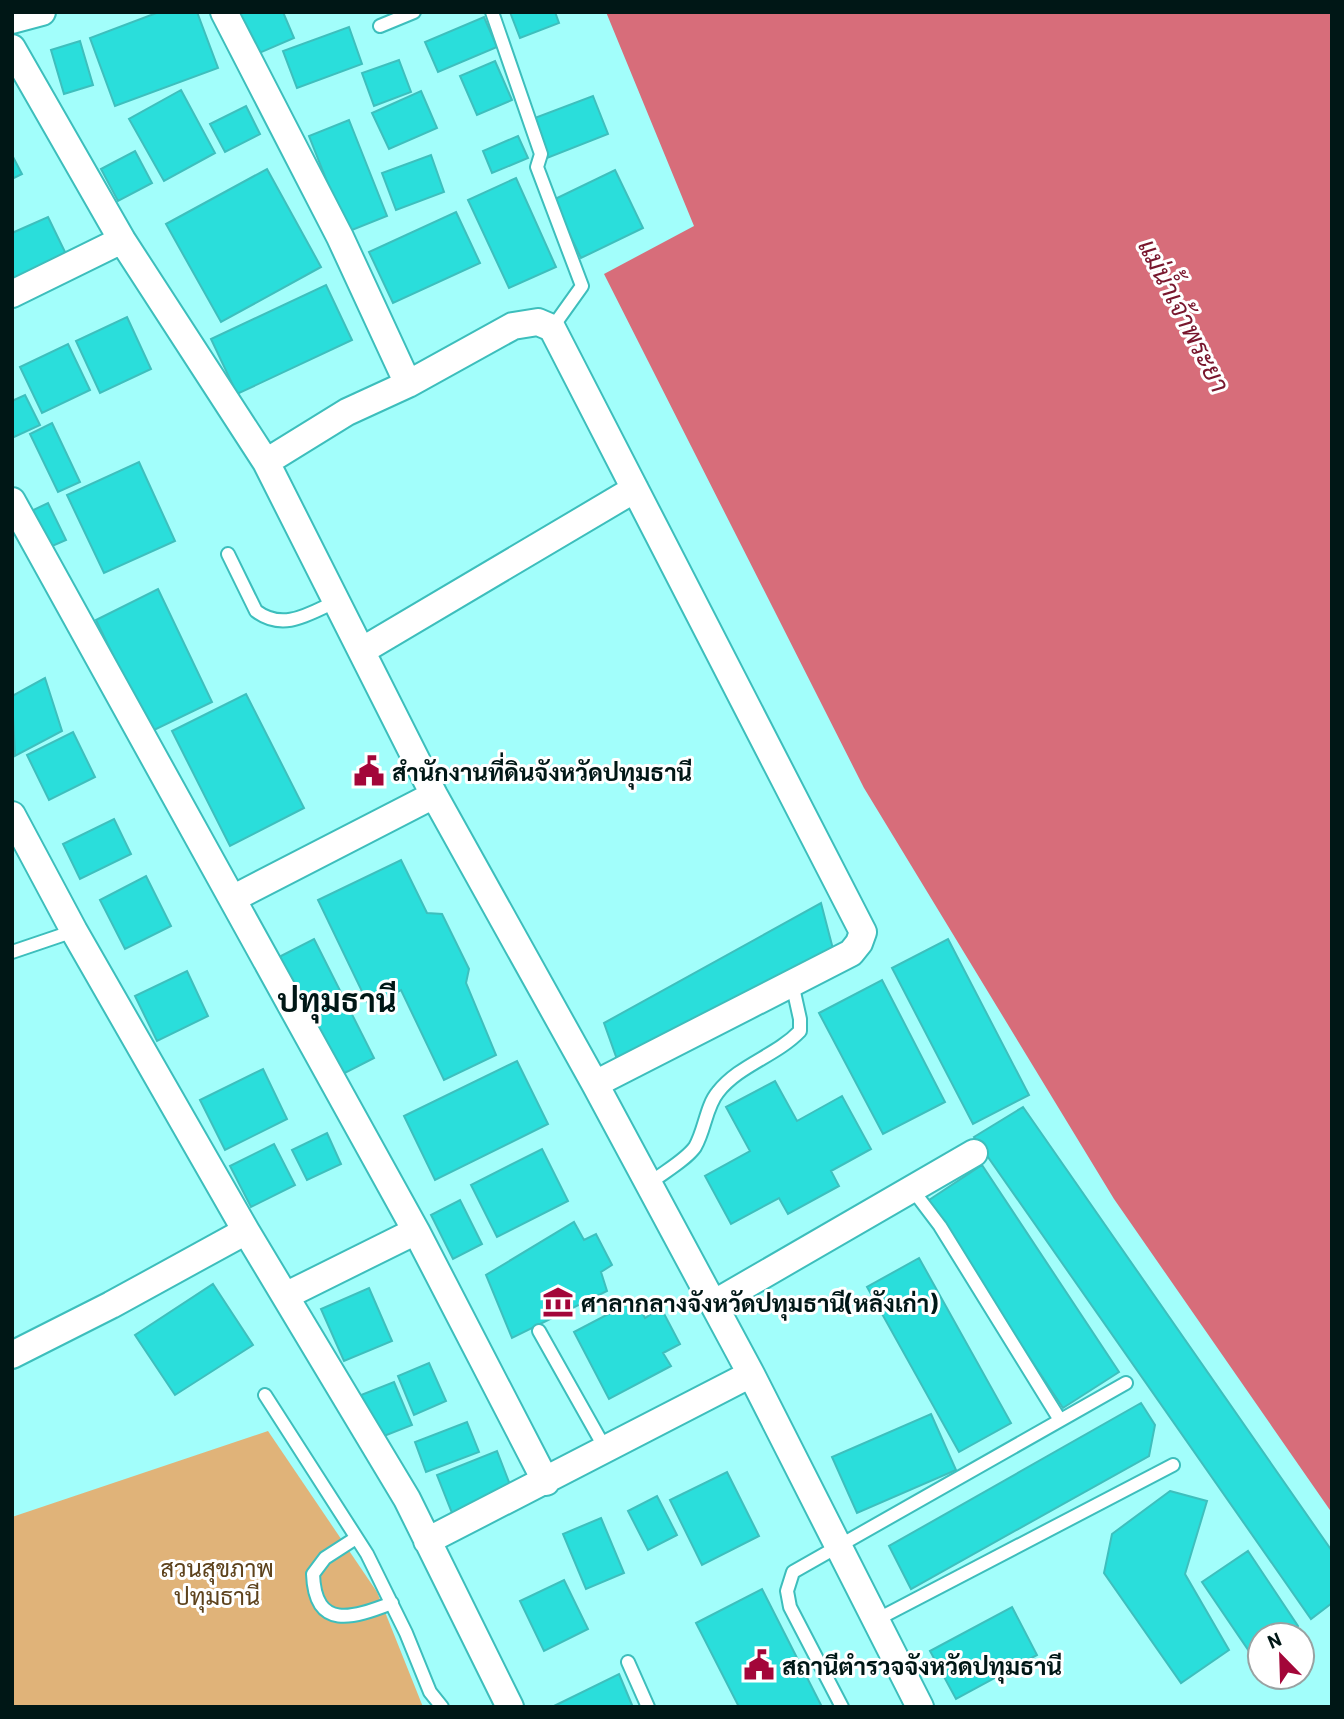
<svg xmlns="http://www.w3.org/2000/svg" width="1344" height="1719" viewBox="0 0 1344 1719" font-family="Barlow,Sarabun,sans-serif">
<rect width="100%" height="100%" fill="#a2fefb"/>
<!-- green -->
<path fill="#e0b379" d="M 268,1431 L 377,1592 L 423,1707 L 12,1707 L 12,1517 Z"/>
<!-- water -->
<path fill="#d76d7a" d="M 606,12 L 1332,12 L 1332,1513 L 1114,1199 L 864,788 L 604,274 L 694,226 Z"/>
<!-- building -->
<path fill="#2adedb" stroke="#3ebfbd" stroke-width="2" d="M 159,12 L 197,12 L 218,68 L 115,106 L 90,38 Z
M 232,12 L 283,12 L 294,38 L 250,57 Z
M 510,12 L 555,12 L 559,23 L 520,38 Z
M 484,17 L 497,47 L 438,72 L 425,42 Z
M 349,27 L 362,64 L 297,88 L 283,51 Z
M 80,41 L 93,85 L 64,94 L 51,50 Z
M 399,60 L 411,92 L 374,106 L 362,73 Z
M 495,61 L 512,100 L 477,115 L 460,76 Z
M 181,90 L 215,153 L 164,181 L 129,119 Z
M 421,91 L 437,128 L 389,149 L 372,113 Z
M 593,96 L 608,134 L 547,158 L 532,119 Z
M 246,106 L 260,134 L 225,152 L 210,124 Z
M 349,120 L 387,216 L 347,232 L 309,136 Z
M 518,136 L 528,158 L 492,173 L 483,151 Z
M 135,151 L 152,183 L 118,201 L 101,169 Z
M 12,155 L 22,174 L 12,179 Z
M 431,155 L 444,192 L 396,210 L 382,173 Z
M 267,169 L 321,267 L 221,322 L 166,224 Z
M 615,170 L 643,228 L 581,258 L 553,200 Z
M 516,178 L 556,267 L 509,288 L 468,200 Z
M 456,212 L 480,263 L 393,303 L 369,252 Z
M 48,217 L 66,254 L 12,280 L 12,233 Z
M 326,285 L 352,340 L 237,394 L 211,339 Z
M 127,317 L 151,369 L 100,393 L 76,341 Z
M 68,344 L 90,390 L 42,413 L 20,367 Z
M 25,395 L 40,425 L 12,438 L 12,401 Z
M 52,423 L 80,482 L 58,492 L 30,434 Z
M 139,462 L 175,541 L 104,573 L 67,495 Z
M 48,503 L 66,540 L 43,550 L 25,514 Z
M 158,589 L 212,702 L 150,732 L 96,620 Z
M 45,678 L 62,731 L 15,756 L 12,696 Z
M 246,694 L 304,808 L 230,846 L 172,731 Z
M 73,732 L 95,777 L 49,800 L 27,755 Z
M 114,819 L 131,854 L 80,879 L 63,844 Z
M 401,860 L 427,913 L 442,914 L 469,969 L 466,983 L 496,1055 L 444,1080 L 401,990 L 369,1006 L 318,900 Z
M 146,876 L 171,926 L 125,949 L 100,900 Z
M 821,903 L 833,949 L 618,1062 L 604,1023 Z
M 314,939 L 374,1058 L 339,1076 L 279,957 Z
M 948,939 L 1029,1095 L 973,1124 L 892,968 Z
M 187,971 L 208,1016 L 157,1041 L 135,996 Z
M 882,980 L 945,1102 L 883,1134 L 819,1013 Z
M 517,1061 L 548,1124 L 435,1180 L 404,1116 Z
M 263,1069 L 287,1119 L 225,1150 L 200,1100 Z
M 775,1081 L 797,1121 L 842,1096 L 871,1149 L 831,1171 L 839,1186 L 788,1214 L 779,1198 L 731,1224 L 705,1176 L 750,1151 L 726,1107 Z
M 1023,1107 L 1332,1551 L 1332,1603 L 1311,1619 L 974,1137 Z
M 327,1133 L 341,1164 L 307,1180 L 292,1150 Z
M 274,1144 L 295,1185 L 251,1207 L 230,1166 Z
M 542,1149 L 568,1201 L 497,1237 L 471,1185 Z
M 982,1165 L 1119,1372 L 1063,1408 L 926,1202 Z
M 460,1200 L 482,1244 L 453,1259 L 431,1215 Z
M 574,1222 L 584,1240 L 596,1234 L 612,1265 L 601,1272 L 607,1291 L 512,1338 L 486,1275 Z
M 919,1258 L 1011,1423 L 959,1452 L 867,1287 Z
M 213,1284 L 253,1345 L 175,1395 L 135,1335 Z
M 369,1288 L 392,1341 L 344,1361 L 321,1309 Z
M 635,1300 L 645,1318 L 661,1308 L 680,1344 L 663,1353 L 671,1366 L 609,1399 L 574,1332 Z
M 429,1363 L 446,1401 L 414,1415 L 398,1376 Z
M 394,1382 L 412,1425 L 379,1438 L 361,1395 Z
M 1141,1403 L 1155,1425 L 1149,1456 L 911,1589 L 889,1546 Z
M 931,1414 L 956,1470 L 857,1513 L 832,1457 Z
M 467,1422 L 479,1452 L 426,1472 L 415,1442 Z
M 497,1451 L 512,1490 L 452,1513 L 437,1475 Z
M 727,1472 L 759,1536 L 702,1565 L 670,1500 Z
M 1170,1491 L 1207,1501 L 1185,1574 L 1229,1650 L 1181,1683 L 1104,1573 L 1112,1534 Z
M 657,1496 L 677,1535 L 648,1550 L 628,1511 Z
M 601,1518 L 624,1573 L 586,1589 L 563,1534 Z
M 1248,1551 L 1298,1626 L 1285,1635 L 1260,1635 L 1260,1652 L 1253,1657 L 1202,1582 Z
M 564,1580 L 588,1629 L 544,1651 L 520,1601 Z
M 762,1589 L 822,1707 L 739,1707 L 696,1623 Z
M 1012,1607 L 1037,1655 L 956,1699 L 930,1651 Z
M 619,1674 L 632,1705 L 629,1707 L 552,1707 Z"/>
<g fill="none" stroke-linecap="round" stroke-linejoin="round">
<!-- service casing -->
<g stroke="#3dbebc" stroke-width="16">
<path id="service" d="M 492,12 L 541,154 L 537,167 L 582,286 L 552,328
M 380,26 L 414,12
M 228,554 L 256,611 C 284,632 310,613 337,601
M 12,952 L 74,931
M 649,1184 C 662,1173 685,1161 695,1147 C 705,1130 706,1106 718,1092 C 739,1065 776,1056 800,1031 L 800,1019 L 792,983
M 912,1189 L 940,1226 L 1060,1420
M 539,1331 L 606,1450
M 265,1395 L 367,1554 L 406,1633 L 430,1692 L 442,1707
M 356,1538 L 325,1558 L 313,1574 C 315,1631 353,1618 392,1603
M 876,1620 L 1173,1465
M 628,1662 L 648,1707
M 842,1707 L 790,1607 L 787,1591 L 793,1572 L 1126,1383"/>
</g>
<!-- minor casing -->
<g stroke="#3dbebc" stroke-width="30">
<path id="minor" d="M 224,12 L 340,237 L 408,384
M 12,20 L 42,12
M 12,48 L 122,240 L 266,462 L 434,795 L 595,1084 L 751,1374 L 920,1707
M 12,294 L 122,240
M 266,462 L 347,412 L 408,384 L 513,326 L 538,322 L 552,328 L 863,932 L 859,943 L 851,953 L 595,1084
M 12,501 L 416,1231 L 546,1482
M 363,650 L 635,489
M 12,815 L 74,931 L 246,1231 L 407,1499 L 510,1707
M 234,898 L 434,795
M 285,1296 L 416,1231
M 713,1304 L 974,1153
M 12,1355 L 111,1305 L 246,1231
M 427,1541 L 751,1374"/>
</g>
<!-- service -->
<use href="#service" stroke="#fff" stroke-width="12"/>
<!-- minor -->
<use href="#minor" stroke="#fff" stroke-width="26"/>
</g>
<!-- icons -->
<defs>
<g id="civic-bare" transform="scale(2.415)"><path d="M-.6-6.5H3V-4.5H.6V-3L4-1V1h2V6H-6V1h2V-1L-.6-3ZM-1.2 2.5V6h2.4V2.5Z" fill="#a30639" stroke="#fff" stroke-width="2.5" paint-order="stroke"/></g>
<g id="museum-bare" transform="scale(2.415)"><path d="M0-6L6-3V-2H-6V-3ZM-5-1h2V3h-2ZM-1-1h2V3h-2ZM3-1h2V3H3ZM-6 4H6V6H-6Z" fill="#a30639" stroke="#fff" stroke-width="2.5" paint-order="stroke"/></g>
</defs>
<g fill-rule="evenodd">
<use href="#civic-bare" x="369" y="771"/>
<use href="#museum-bare" x="558" y="1302"/>
<use href="#civic-bare" x="759" y="1665"/>
</g>
<g text-anchor="middle" dominant-baseline="central" stroke-width="6" stroke-linejoin="round" paint-order="stroke">
<!-- poi labels -->
<g font-size="24" font-weight="bold" fill="#001716" stroke="#fff" text-anchor="start">
<text x="392" y="771">สำนักงานที่ดินจังหวัดปทุมธานี</text>
<text x="581" y="1302">ศาลากลางจังหวัดปทุมธานี(หลังเก่า)</text>
<text x="782" y="1665">สถานีตำรวจจังหวัดปทุมธานี</text>
</g>
<!-- park labels -->
<g font-size="24" fill="#5d421c" stroke="#fff">
<text x="217" y="1567">สวนสุขภาพ<tspan x="217" dy="28">ปทุมธานี</tspan></text>
</g>
<!-- water labels -->
<g font-size="26" font-style="italic" fill="#78162d" stroke="#fff">
<text transform="translate(1185 315) rotate(63)">แม่น้ำเจ้าพระยา</text>
</g>
<!-- district labels -->
<g font-size="32" font-weight="bold" fill="#001716" stroke="#fff">
<text x="337" y="999">ปทุมธานี</text>
</g>
</g>
<!-- border -->
<rect width="1344" height="1719" fill="none" stroke="#001716" stroke-width="28"/>
<!-- north arrow -->
<g transform="translate(1281 1656) rotate(337)"><circle r="33" fill="#ffffff" stroke="#99a2a2" stroke-width="2"/>
<path d="M0-5L12 26L0 18L-12 26Z" fill="#a30639"/>
<text y="-10" font-size="19" font-weight="bold" text-anchor="middle" fill="#001716">N</text>
</g>
</svg>
